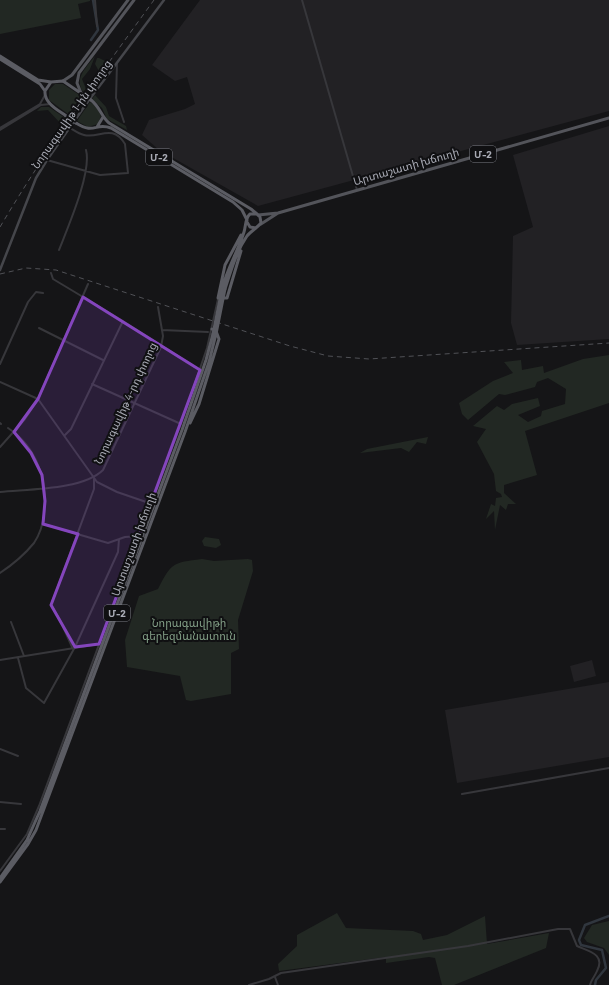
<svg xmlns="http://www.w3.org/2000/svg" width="609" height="985" viewBox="0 0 609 985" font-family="Barlow,'Noto Sans Armenian',sans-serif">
<rect width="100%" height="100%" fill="#151517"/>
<!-- built -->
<path fill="#222124" d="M 200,0 L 609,0 L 609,111 L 258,206 L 159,150 L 142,135 L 149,120 L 185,109 L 195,104 L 187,77 L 175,81 L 152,65 Z
M 609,126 L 609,339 L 517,345 L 511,323 L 513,236 L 533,227 L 513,155 Z
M 592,660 L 596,676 L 574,682 L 570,666 Z
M 609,682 L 609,757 L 457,783 L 445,710 Z"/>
<!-- green -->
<path fill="#222823" d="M 0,0 L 90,0 L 90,1 L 78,4 L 81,18 L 0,34 Z
M 95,56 L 90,69 L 82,79 L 86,89 L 83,92 C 74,78 86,68 95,56 Z
M 97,58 L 99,58 L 107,62 L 100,73 L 95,64 Z
M 55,84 L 63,84 L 81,96 L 71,111 L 68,114 L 49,100 L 49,90 Z
M 95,95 L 106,107 L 109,116 L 126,126 L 127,130 L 107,119 L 102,108 L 92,99 Z
M 90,102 L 96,106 L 101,116 L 98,124 L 88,127 L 77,121 Z
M 41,107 L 49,107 L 65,118 L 61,124 L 48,110 L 37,111 Z
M 609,355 L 609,403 L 525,431 L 537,475 L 504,485 L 504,493 L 516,504 L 508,504 L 506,510 L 500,505 L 495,530 L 494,511 L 486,519 L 491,504 L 495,506 L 496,498 L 502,497 L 501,494 L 496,491 L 494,474 L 477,442 L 486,429 L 473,426 L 497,406 L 504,410 L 512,404 L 538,398 L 540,406 L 518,415 L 528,422 L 541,416 L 542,411 L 565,404 L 566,389 L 548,378 L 537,382 L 535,387 L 505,395 L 499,394 L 468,420 L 462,414 L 459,403 L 493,381 L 513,373 L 504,362 L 521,360 L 522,370 L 543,366 L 544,373 L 583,359 Z
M 428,437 L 426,444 L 417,442 L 409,452 L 401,448 L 360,453 L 367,449 Z
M 205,537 L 219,539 L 221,545 L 216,548 L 204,546 L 202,541 Z
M 202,559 L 214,561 L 248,559 L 252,560 L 253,571 L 238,620 L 239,649 L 231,653 L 231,694 L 191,701 L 186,700 L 180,676 L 127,667 L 125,640 L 139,596 L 158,589 C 172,562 172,563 202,559 Z
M 337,913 L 346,928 L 413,931 L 421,934 L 423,940 L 447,935 L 485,916 L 487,944 L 549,933 L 546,948 L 454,985 L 442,985 L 435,958 L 429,957 L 386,963 L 386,957 L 279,971 L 278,964 L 297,946 L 297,935 Z
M 609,921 L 609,955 L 604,948 L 587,942 L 584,938 L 592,925 Z"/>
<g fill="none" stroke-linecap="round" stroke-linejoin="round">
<!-- canal -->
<path stroke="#30363e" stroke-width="2.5" d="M 91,40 L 98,30 L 93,0
M 595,985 L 596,980 L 606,968 L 602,950 L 581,945 L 579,940 L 585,925 L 609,916"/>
<!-- minor -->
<path stroke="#37373b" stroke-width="2" d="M 117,63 L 116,98 L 124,122
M 47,160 L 100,175 L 128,173 L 125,144 C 112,123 99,139 84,135 C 79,134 75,131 70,128
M 59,250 C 68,227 92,172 86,150
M 51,273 L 53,279 L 123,321 L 200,370
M 39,328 L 103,360
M 162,330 L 208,332
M 0,364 L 28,302 L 36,292 L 43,293
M 0,382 L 38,399 L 97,482 L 117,492 L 152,504
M 92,384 L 181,424
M 0,423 L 1,424
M 65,435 L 71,429 L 123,321
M 0,447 L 25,419 L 38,399 L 88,284
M 0,492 C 27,489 83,490 103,470 L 161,347 L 163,336 L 158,307
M 43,524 L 108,543 L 125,537 L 140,536
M 0,573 C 12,565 25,554 34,543 C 40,534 43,524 44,514 C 48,481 37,447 8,428
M 11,622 L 24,656
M 72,647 L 60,620 L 51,605 L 94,489 L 94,479
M 18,658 L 26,688 L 44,703 L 75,647 L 118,552 L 119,539
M 0,660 L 99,644
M 0,749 L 18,756
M 462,794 L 609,768
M 0,802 L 21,804
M 0,829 L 5,829
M 275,977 L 278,985"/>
<!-- tertiary -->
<path stroke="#37373b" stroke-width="2" d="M 95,0 L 97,26
M 302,0 L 357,190
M 0,128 L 40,104 L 45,95
M 0,130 L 41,105 L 50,104
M 0,871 L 27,834 L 39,806 L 181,424 L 207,348 L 218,299
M 249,985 L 269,979 L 281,973 L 468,946 L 558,929 L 570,929 L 577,946 C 588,951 606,954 597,971 C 595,976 591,980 590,985"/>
<!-- secondary -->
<path stroke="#45464b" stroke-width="2.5" d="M 0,270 L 36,178 L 47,160 L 89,100 L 164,0"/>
<!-- primary -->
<path stroke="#53545a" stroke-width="3" d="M 63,81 L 72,75 L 128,0
M 81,93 L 77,83 L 79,73 L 134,0
M 258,215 L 278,213 L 609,118
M 261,224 L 278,213"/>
<!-- trunk -->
<path stroke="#5b5c63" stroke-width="3" d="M 0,56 L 38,80 L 51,82 L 63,81 L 82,94
M 0,59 L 40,84 L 45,91
M 51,82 L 45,91 C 44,103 58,110 66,116
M 91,100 C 100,107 101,116 109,123 L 251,209 L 257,214
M 76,123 C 95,135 95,122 111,128 L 233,202 L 242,210 L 247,220
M 97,127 L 103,117
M 247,222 L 250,227 L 256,228
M 241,251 L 227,298 L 218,298 L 225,265 L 241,235
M 222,289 C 227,269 238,251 244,232 C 246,226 245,218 250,214 L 257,214 L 260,217 L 261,223 C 257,228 251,231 247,236 C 236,252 231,271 225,289
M 190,423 L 199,404 L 219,339 L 216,331 L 212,329
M 0,878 L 27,840 L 40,811 L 182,430 L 206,360 L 213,334
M 0,882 L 28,844 L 36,830 L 185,432 L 209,362 L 216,334"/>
<!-- rail -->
<path stroke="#505156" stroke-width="1" stroke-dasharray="5 4" stroke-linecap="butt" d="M 0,227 C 47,148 100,74 154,0
M 0,274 L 26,268 L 56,270 L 290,346 L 328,356 L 369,359 L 609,343"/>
<!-- trunk-bridge -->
<path stroke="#5b5c63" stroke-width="3" d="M 82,94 L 91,100
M 66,116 L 76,123
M 213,334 L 222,289
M 216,334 L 225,289"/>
</g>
<!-- marked area -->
<path fill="#8445bd" fill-opacity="0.2" stroke="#8445bd" stroke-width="3" stroke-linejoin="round" d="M 83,297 L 200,370 L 99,644 L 75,647 L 51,605 L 78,534 L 43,524 L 45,501 L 42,475 L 31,453 L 14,432 L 38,399 Z"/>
<g text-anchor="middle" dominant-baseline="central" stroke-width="4" stroke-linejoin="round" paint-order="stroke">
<!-- shield labels -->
<g fill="#101012" stroke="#7b7c84" stroke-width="1">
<rect x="470" y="146" width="26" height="16" rx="3"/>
<rect x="146" y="149" width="26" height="16" rx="3"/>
<rect x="104" y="605" width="26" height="16" rx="3"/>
</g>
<g font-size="10" font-weight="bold" fill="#a9abb5">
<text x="483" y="154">Մ-2</text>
<text x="159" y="157">Մ-2</text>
<text x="117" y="613">Մ-2</text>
</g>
<!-- street labels -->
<g font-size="11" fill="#a9abb5" stroke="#101012">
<text transform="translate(71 114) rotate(-55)">Նորագավիթ 1-ին փողոց</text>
<text transform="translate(406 166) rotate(-16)">Արտաշատի խճուղի</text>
<text transform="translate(125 403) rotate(-65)">Նորագավիթ 4-րդ փողոց</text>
<text transform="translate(133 544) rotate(-70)">Արտաշատի խճուղի</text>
</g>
<!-- park labels -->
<g font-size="11" fill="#829e86" stroke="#101012">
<text x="189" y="622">Նորագավիթի<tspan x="189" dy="13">գերեզմանատուն</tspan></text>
</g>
</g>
</svg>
